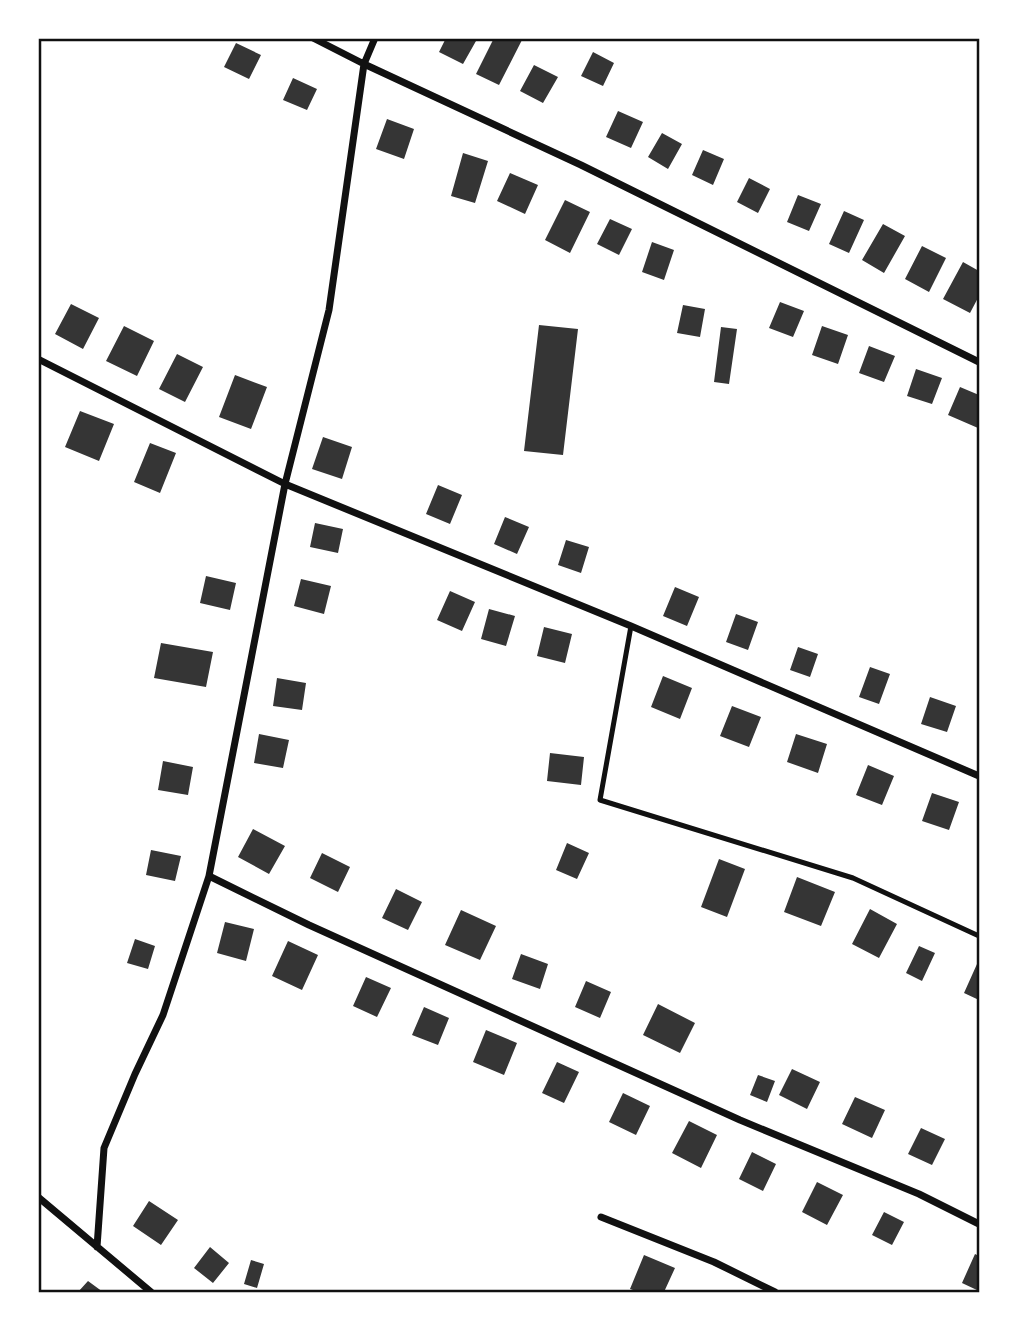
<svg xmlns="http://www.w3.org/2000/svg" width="1018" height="1331" viewBox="0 0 1018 1331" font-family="'IBM Plex Sans',sans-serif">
<rect width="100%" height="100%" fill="#fff"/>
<!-- building -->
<path fill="#353535" d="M 446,38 L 471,38 L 476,41 L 463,64 L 439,52 Z
M 494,38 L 523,38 L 499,85 L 476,74 Z
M 236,43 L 261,55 L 249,79 L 224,67 Z
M 593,52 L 614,63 L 603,86 L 581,76 Z
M 534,65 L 558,77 L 543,103 L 520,91 Z
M 293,78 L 317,89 L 307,110 L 283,100 Z
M 618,111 L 643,122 L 631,148 L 606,137 Z
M 387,119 L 414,129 L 404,159 L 376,149 Z
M 662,133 L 682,144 L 668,169 L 648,157 Z
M 703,150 L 724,159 L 713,185 L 692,175 Z
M 463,153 L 488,161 L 475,203 L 451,196 Z
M 510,173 L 538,185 L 525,214 L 497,201 Z
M 749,178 L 770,189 L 758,213 L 737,202 Z
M 798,195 L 821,204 L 809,231 L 787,222 Z
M 565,200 L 590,212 L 570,253 L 545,240 Z
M 844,211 L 864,220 L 849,253 L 829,244 Z
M 610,219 L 632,229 L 619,255 L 597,244 Z
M 883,224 L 905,236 L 884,273 L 862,260 Z
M 652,242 L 674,250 L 664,280 L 642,272 Z
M 922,246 L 946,258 L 929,292 L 905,279 Z
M 963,262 L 979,271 L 979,296 L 970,313 L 943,299 Z
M 780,302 L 804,311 L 793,337 L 769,328 Z
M 71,304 L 99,318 L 83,349 L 55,334 Z
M 683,305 L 705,309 L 700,337 L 677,333 Z
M 539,325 L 578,329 L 563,455 L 524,451 Z
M 124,326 L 154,341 L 137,376 L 106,361 Z
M 822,326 L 848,335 L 838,364 L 812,355 Z
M 721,327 L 737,329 L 729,384 L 714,382 Z
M 869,346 L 895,356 L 884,382 L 859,373 Z
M 177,354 L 203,367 L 185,402 L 159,389 Z
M 916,369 L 942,378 L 932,404 L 907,396 Z
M 235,375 L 267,387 L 251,429 L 219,417 Z
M 960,387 L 979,395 L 978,428 L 948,415 Z
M 80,411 L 114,424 L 99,461 L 65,447 Z
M 323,437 L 352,447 L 342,479 L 312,469 Z
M 150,443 L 176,453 L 160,493 L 134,482 Z
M 438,485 L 462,495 L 450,524 L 426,514 Z
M 505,517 L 529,527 L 517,554 L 494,544 Z
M 315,523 L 343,529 L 338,553 L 310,547 Z
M 566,540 L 589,547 L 581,573 L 558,565 Z
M 206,576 L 236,583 L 230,610 L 200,603 Z
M 301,579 L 331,586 L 324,614 L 294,606 Z
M 675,587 L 699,597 L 687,626 L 663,616 Z
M 450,591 L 475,602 L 462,631 L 437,620 Z
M 489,609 L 515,616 L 506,646 L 481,639 Z
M 736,614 L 758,622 L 748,650 L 726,642 Z
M 544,627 L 572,634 L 565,663 L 537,656 Z
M 161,643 L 213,652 L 206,687 L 154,678 Z
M 798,647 L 818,654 L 810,677 L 790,670 Z
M 870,667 L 890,674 L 879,704 L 859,697 Z
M 663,676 L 692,688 L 680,719 L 651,707 Z
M 277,678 L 306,683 L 302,710 L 273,706 Z
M 930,697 L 956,706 L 947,732 L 921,724 Z
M 732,706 L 761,717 L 749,747 L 720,736 Z
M 259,734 L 289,740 L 283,768 L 254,763 Z
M 796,734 L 827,744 L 818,773 L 787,762 Z
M 550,753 L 584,757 L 581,785 L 547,781 Z
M 163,761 L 193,767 L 188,795 L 158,790 Z
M 868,765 L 894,776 L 882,805 L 856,795 Z
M 932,793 L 959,802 L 949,830 L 922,821 Z
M 253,829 L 285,846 L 269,874 L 238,857 Z
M 567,843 L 589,853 L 577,879 L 556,870 Z
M 151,850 L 181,856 L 175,881 L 146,875 Z
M 322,853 L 350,867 L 338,892 L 310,878 Z
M 719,859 L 745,869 L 727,917 L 701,907 Z
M 797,877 L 835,892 L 821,926 L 784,912 Z
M 396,889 L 422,902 L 408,930 L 382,918 Z
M 870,909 L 897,924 L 879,958 L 852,944 Z
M 461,910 L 496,926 L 480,960 L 445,945 Z
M 225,922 L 254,929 L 246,961 L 217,953 Z
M 135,939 L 155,946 L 148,969 L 127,963 Z
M 288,941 L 318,955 L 302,990 L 272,976 Z
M 919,946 L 935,953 L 922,981 L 906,973 Z
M 521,954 L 548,964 L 540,989 L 512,979 Z
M 977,964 L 979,965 L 979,1000 L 964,993 Z
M 366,977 L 391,988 L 377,1017 L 353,1006 Z
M 586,981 L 611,992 L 600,1018 L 575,1007 Z
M 658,1004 L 695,1023 L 680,1053 L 643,1035 Z
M 424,1007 L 449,1018 L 438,1045 L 412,1035 Z
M 486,1030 L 517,1043 L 504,1075 L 473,1062 Z
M 557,1062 L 579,1072 L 564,1103 L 542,1093 Z
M 792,1069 L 820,1082 L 807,1109 L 779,1095 Z
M 758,1075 L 775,1081 L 767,1102 L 750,1095 Z
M 623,1093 L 650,1106 L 636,1135 L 609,1122 Z
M 855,1097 L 885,1110 L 872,1138 L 842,1124 Z
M 689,1121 L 717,1135 L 701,1168 L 672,1153 Z
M 921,1128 L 945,1139 L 932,1165 L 908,1154 Z
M 752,1152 L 776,1164 L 763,1191 L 739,1179 Z
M 817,1182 L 843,1195 L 827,1225 L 802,1212 Z
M 149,1201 L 178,1220 L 161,1245 L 133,1226 Z
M 884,1212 L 904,1222 L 892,1245 L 872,1235 Z
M 210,1247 L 229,1263 L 213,1283 L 194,1268 Z
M 975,1254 L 979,1256 L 979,1291 L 962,1283 Z
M 644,1255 L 675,1268 L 664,1292 L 639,1292 L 630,1289 Z
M 251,1260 L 264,1264 L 257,1288 L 244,1284 Z
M 88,1281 L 103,1292 L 78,1292 Z"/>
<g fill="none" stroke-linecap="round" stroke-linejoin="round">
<!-- service -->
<path stroke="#111" stroke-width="5" d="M 631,626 L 600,800 L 853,878 L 979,936"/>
<!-- minor -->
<path stroke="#111" stroke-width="7" d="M 313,38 L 364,64 L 581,165 L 979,362
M 38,359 L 285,484 L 631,626 L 979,776
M 209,876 L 309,925 L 740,1120 L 919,1194 L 979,1224
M 38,1197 L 151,1292
M 601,1217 L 714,1262 L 775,1292
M 97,1247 L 104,1148 L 135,1074 L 163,1015 L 209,876 L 285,484 L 329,310 L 364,64 L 375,38"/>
</g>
<!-- border -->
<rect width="1018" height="1331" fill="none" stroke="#ffffff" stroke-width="80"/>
<rect x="40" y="40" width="938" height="1251" fill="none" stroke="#111" stroke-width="2.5"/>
</svg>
